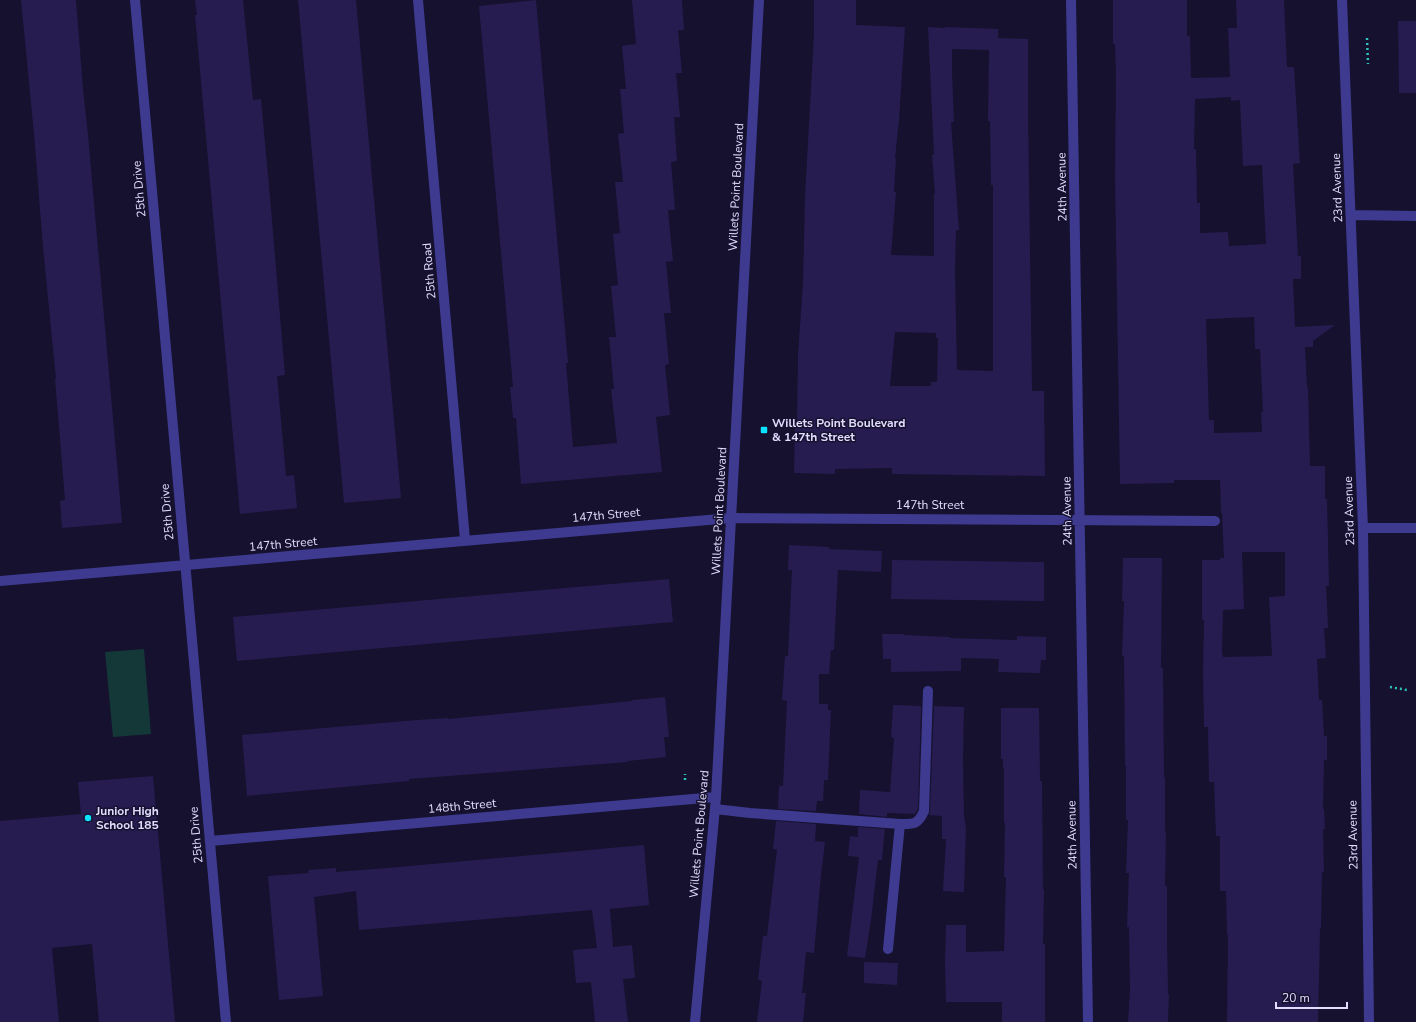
<svg xmlns="http://www.w3.org/2000/svg" width="1416" height="1022" viewBox="0 0 1416 1022" font-family="'Nunito Sans',sans-serif">
<rect width="100%" height="100%" fill="#16112e"/>
<!-- pitch -->
<path fill="#133837" d="M 144,649 L 151,734 L 113,737 L 105,652 Z"/>
<!-- building -->
<path fill="#271c50" fill-rule="evenodd" d="M 21,0 L 76,0 L 83,89 L 88,135 L 117,464 L 122,523 L 62,528 L 60,501 L 65,500 L 55,379 L 56,379 L 43,247 L 34,134 Z
M 195,0 L 243,0 L 253,100 L 261,99 L 270,197 L 285,375 L 277,376 L 286,476 L 294,475 L 297,508 L 240,514 L 195,15 L 197,15 Z
M 298,0 L 356,0 L 401,498 L 344,503 Z
M 536,0 L 568,363 L 566,363 L 573,447 L 617,443 L 611,389 L 614,389 L 609,337 L 616,337 L 611,286 L 618,285 L 613,234 L 620,233 L 615,182 L 623,182 L 618,134 L 624,133 L 620,89 L 626,89 L 622,46 L 636,44 L 632,0 L 682,0 L 684,30 L 678,30 L 682,73 L 676,73 L 680,117 L 674,117 L 677,161 L 671,162 L 675,210 L 668,210 L 673,261 L 666,262 L 671,313 L 664,313 L 669,364 L 665,365 L 670,415 L 656,417 L 662,472 L 521,484 L 516,418 L 513,418 L 510,387 L 513,387 L 479,6 Z
M 814,0 L 856,0 L 856,25 L 905,27 L 899,120 L 895,158 L 896,158 L 894,192 L 896,192 L 891,255 L 934,256 L 934,194 L 935,194 L 932,155 L 934,155 L 928,27 L 945,28 L 945,27 L 998,29 L 998,38 L 1028,39 L 1028,110 L 1032,391 L 1044,391 L 1045,476 L 892,474 L 892,468 L 835,469 L 835,474 L 794,473 L 795,420 L 797,420 L 798,355 L 803,283 L 805,196 L 814,33 ZM 952,49 L 989,50 L 988,121 L 990,121 L 991,185 L 993,185 L 993,371 L 957,370 L 955,272 L 956,230 L 959,230 L 951,122 L 954,122 L 952,72 ZM 895,332 L 936,333 L 936,338 L 938,338 L 937,382 L 931,382 L 931,386 L 890,386 Z
M 1113,0 L 1187,0 L 1187,36 L 1190,36 L 1191,78 L 1230,77 L 1228,28 L 1237,28 L 1236,0 L 1284,0 L 1287,67 L 1294,67 L 1300,163 L 1293,164 L 1298,256 L 1301,256 L 1301,279 L 1293,279 L 1295,327 L 1335,325 L 1313,341 L 1313,347 L 1305,347 L 1307,387 L 1308,387 L 1310,466 L 1325,466 L 1325,499 L 1327,499 L 1329,586 L 1326,586 L 1328,628 L 1324,628 L 1326,658 L 1317,659 L 1319,700 L 1322,700 L 1324,736 L 1327,736 L 1327,760 L 1324,760 L 1323,809 L 1324,809 L 1325,829 L 1323,829 L 1324,872 L 1322,872 L 1321,928 L 1320,928 L 1318,1022 L 1227,1022 L 1228,935 L 1227,935 L 1226,891 L 1220,891 L 1220,836 L 1216,836 L 1214,782 L 1209,782 L 1208,727 L 1204,727 L 1203,674 L 1204,620 L 1202,620 L 1202,560 L 1220,560 L 1220,558 L 1224,558 L 1222,513 L 1221,513 L 1220,480 L 1174,480 L 1174,483 L 1120,484 L 1115,176 L 1116,74 L 1115,44 L 1113,44 ZM 1231,97 L 1231,101 L 1240,100 L 1243,166 L 1262,165 L 1266,244 L 1229,246 L 1228,232 L 1200,233 L 1200,203 L 1197,203 L 1196,149 L 1194,149 L 1195,99 ZM 1254,317 L 1255,349 L 1260,349 L 1263,412 L 1261,412 L 1262,432 L 1214,433 L 1214,420 L 1209,420 L 1206,319 ZM 1242,552 L 1285,552 L 1285,596 L 1269,597 L 1272,656 L 1223,657 L 1222,652 L 1223,610 L 1244,609 Z
M 1398,21 L 1416,21 L 1416,93 L 1399,93 Z
M 789,545 L 829,547 L 829,549 L 882,551 L 881,572 L 838,570 L 834,650 L 831,650 L 829,674 L 819,674 L 819,704 L 828,704 L 828,710 L 831,710 L 828,780 L 824,780 L 823,801 L 817,801 L 816,811 L 778,809 L 779,786 L 783,786 L 787,701 L 782,700 L 785,656 L 788,656 L 792,570 L 788,570 Z
M 1123,558 L 1162,558 L 1161,668 L 1163,668 L 1164,777 L 1165,777 L 1165,831 L 1166,831 L 1165,886 L 1167,886 L 1167,939 L 1168,994 L 1169,994 L 1168,1022 L 1128,1022 L 1130,991 L 1129,927 L 1127,927 L 1129,873 L 1126,873 L 1128,820 L 1126,820 L 1126,766 L 1125,766 L 1124,656 L 1122,656 L 1124,601 L 1122,601 Z
M 892,560 L 1044,562 L 1044,601 L 891,599 Z
M 669,579 L 673,622 L 237,661 L 233,617 Z
M 882,634 L 904,634 L 904,635 L 950,637 L 950,638 L 1017,640 L 1017,636 L 1046,637 L 1046,660 L 1041,660 L 1040,673 L 998,672 L 999,659 L 961,658 L 961,671 L 891,672 L 891,659 L 883,659 Z
M 665,697 L 669,737 L 664,737 L 666,757 L 628,761 L 628,762 L 409,779 L 409,781 L 247,796 L 242,735 L 417,720 L 448,718 L 448,719 L 632,701 L 632,700 Z
M 893,705 L 921,706 L 918,809 L 915,814 L 887,813 L 887,817 L 859,814 L 860,790 L 890,792 L 894,738 L 891,737 Z
M 934,706 L 964,707 L 963,759 L 964,816 L 966,828 L 964,892 L 943,891 L 946,839 L 942,839 L 942,816 L 929,815 L 930,811 Z
M 1001,708 L 1039,708 L 1040,781 L 1042,781 L 1043,889 L 1044,890 L 1043,944 L 1045,944 L 1045,1022 L 1002,1022 L 1002,1002 L 946,1002 L 945,963 L 946,925 L 966,925 L 966,952 L 1004,951 L 1006,877 L 1004,877 L 1005,823 L 1004,823 L 1004,768 L 1003,768 L 1003,759 L 1001,759 Z
M 153,776 L 175,1022 L 99,1022 L 92,944 L 52,948 L 59,1022 L 0,1022 L 0,821 L 81,814 L 78,782 Z
M 776,821 L 816,824 L 815,841 L 825,842 L 821,875 L 814,953 L 806,952 L 802,993 L 806,993 L 803,1022 L 757,1022 L 762,981 L 758,980 L 763,936 L 767,936 L 777,849 L 773,849 Z
M 858,827 L 885,829 L 882,860 L 878,860 L 871,920 L 865,958 L 847,956 L 859,857 L 848,856 L 850,836 L 858,837 Z
M 644,845 L 649,905 L 610,909 L 613,947 L 632,945 L 635,978 L 623,979 L 628,1022 L 595,1022 L 591,982 L 576,983 L 573,950 L 597,948 L 592,910 L 359,930 L 356,891 L 314,897 L 323,996 L 279,1000 L 268,876 L 309,873 L 308,870 L 336,868 L 336,872 L 387,868 Z
M 864,962 L 898,963 L 897,985 L 864,983 Z"/>
<g fill="none" stroke-linecap="round" stroke-linejoin="round">
<!-- path -->
<path stroke="#2bc5be" stroke-width="2.5" stroke-dasharray="2 3" stroke-linecap="butt" d="M 1367,38 L 1368,64
M 1390,687 L 1407,690
M 685,780 L 685,774"/>
<!-- service -->
<path stroke="#3e3a8f" stroke-width="10" d="M 715,809 L 750,813 L 900,824 L 888,949
M 900,824 C 913,824 918,825 924,811 L 928,691"/>
<!-- minor -->
<path stroke="#3e3a8f" stroke-width="10" d="M 135,0 L 226,1022
M 418,0 L 465,540
M 1071,0 L 1088,1022
M 1342,0 L 1363,528 L 1369,1022
M 1351,215 L 1416,216
M 1363,528 L 1416,528
M 0,581 L 731,518 L 1215,521
M 210,841 L 716,797"/>
<!-- tertiary -->
<path stroke="#3e3a8f" stroke-width="10" d="M 695,1022 L 716,797 L 759,0"/>
</g>
<!-- markers -->
<g fill="#09e3ff" stroke="#16112e" stroke-width="1.5">
<rect x="760" y="426" width="8" height="8" rx="2"/>
<circle cx="88" cy="818" r="4"/>
</g>
<g text-anchor="middle" dominant-baseline="central" stroke-width="3" stroke-linejoin="round" paint-order="stroke">
<!-- street labels -->
<g font-size="12" fill="#e2ddff" stroke="#16112e">
<text transform="translate(736 187) rotate(-87)">Willets Point Boulevard</text>
<text transform="translate(1062 187) rotate(-91)">24th Avenue</text>
<text transform="translate(1337 188) rotate(-92)">23rd Avenue</text>
<text transform="translate(139 189) rotate(-95)">25th Drive</text>
<text transform="translate(429 271) rotate(-95)">25th Road</text>
<text x="930" y="505">147th Street</text>
<text transform="translate(719 511) rotate(-87)">Willets Point Boulevard</text>
<text transform="translate(1067 511) rotate(-91)">24th Avenue</text>
<text transform="translate(1349 511) rotate(-92)">23rd Avenue</text>
<text transform="translate(167 512) rotate(-95)">25th Drive</text>
<text transform="translate(606 515) rotate(-5)">147th Street</text>
<text transform="translate(283 544) rotate(-5)">147th Street</text>
<text transform="translate(462 806) rotate(-5)">148th Street</text>
<text transform="translate(699 834) rotate(-85)">Willets Point Boulevard</text>
<text transform="translate(196 835) rotate(-95)">25th Drive</text>
<text transform="translate(1072 835) rotate(-91)">24th Avenue</text>
<text transform="translate(1353 835) rotate(-91)">23rd Avenue</text>
</g>
<!-- poi labels -->
<g font-size="12" font-weight="bold" fill="#e2ddff" stroke="#16112e" text-anchor="start">
<text x="772" y="423">Willets Point Boulevard<tspan x="772" dy="14">&amp; 147th Street</tspan></text>
<text x="96" y="811">Junior High<tspan x="96" dy="14">School 185</tspan></text>
</g>
</g>
<!-- scale -->
<path d="M1276 1002v6h71v-6" fill="none" stroke="#e2ddff" stroke-width="2"/>
<text x="1282" y="1002" font-size="12" fill="#e2ddff" stroke="#16112e" stroke-width="3" paint-order="stroke">20 m</text>
</svg>
